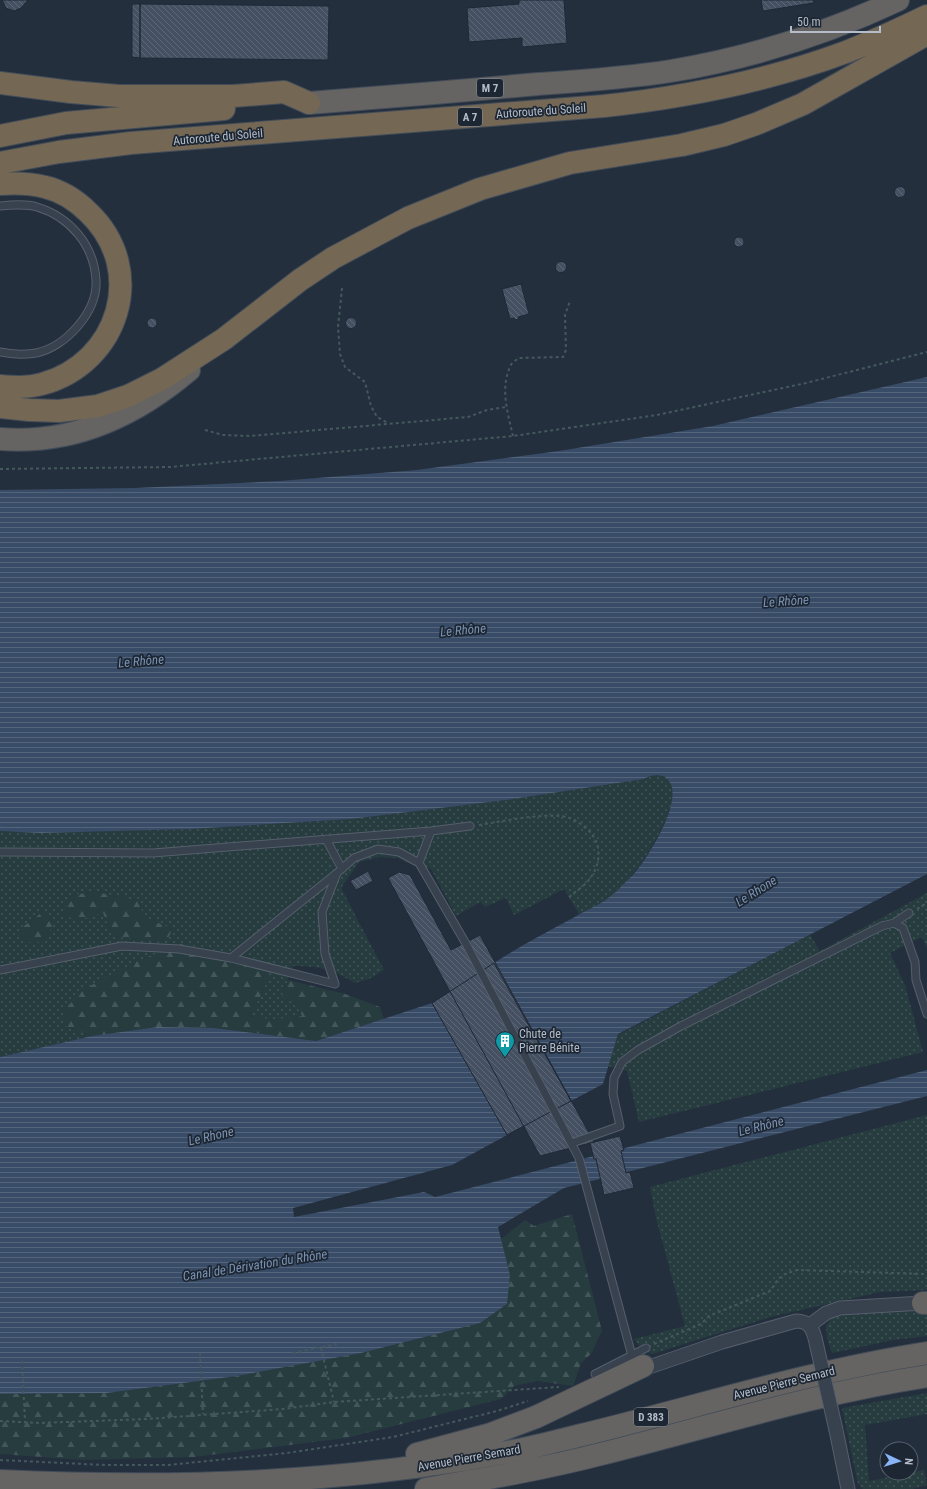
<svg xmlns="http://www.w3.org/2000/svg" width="927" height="1489" viewBox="0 0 927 1489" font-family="'Roboto Condensed',sans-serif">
<defs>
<pattern id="grass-dots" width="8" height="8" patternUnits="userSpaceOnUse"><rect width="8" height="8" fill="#263c3f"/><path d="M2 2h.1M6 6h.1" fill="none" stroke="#435659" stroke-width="1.8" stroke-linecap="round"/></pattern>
<pattern id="forest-firs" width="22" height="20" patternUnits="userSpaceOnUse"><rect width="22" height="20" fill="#263c3f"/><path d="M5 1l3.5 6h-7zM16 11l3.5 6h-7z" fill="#435659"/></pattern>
<pattern id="water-rules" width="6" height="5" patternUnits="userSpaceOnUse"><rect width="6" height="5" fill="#394c67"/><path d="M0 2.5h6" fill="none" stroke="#53647b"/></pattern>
<pattern id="building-back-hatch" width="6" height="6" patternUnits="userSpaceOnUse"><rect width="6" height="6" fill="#455162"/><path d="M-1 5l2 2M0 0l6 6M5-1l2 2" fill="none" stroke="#5d6877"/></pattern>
</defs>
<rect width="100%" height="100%" fill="#242f3e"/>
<!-- grass -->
<path fill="url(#grass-dots)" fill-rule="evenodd" d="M 652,775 C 703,773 646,859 633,874 C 626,882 617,891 609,898 C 600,904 588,909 579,914 L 564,889 L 514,915 L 506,898 L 485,907 L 480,902 L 456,916 L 431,869 L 416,866 L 398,858 L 379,857 L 359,862 L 341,888 L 384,970 L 371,978 L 355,983 C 335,970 317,965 293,966 L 282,996 L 297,1006 L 302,1016 L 273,1020 L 249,1016 L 263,992 L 63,1025 L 92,1036 L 0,1057 L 0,831 L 40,833 L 192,829 L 351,819 L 506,800 L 644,779 ZM 93,891 L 137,901 L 145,917 L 171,929 L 159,942 L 113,936 L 103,913 L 68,897 ZM 44,910 L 54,922 L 22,927 L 33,920 Z
M 927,893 L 927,948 L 922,937 L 890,953 L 905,985 L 923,1052 L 639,1122 L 627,1071 L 608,1066 L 618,1035 L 810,935 L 820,951 Z
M 927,1115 L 927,1290 L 880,1292 L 770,1317 L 652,1354 L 641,1348 L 634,1339 L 685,1326 L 656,1218 L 650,1187 Z
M 927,1309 L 927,1336 L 893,1340 L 832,1353 L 827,1339 L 826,1326 L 833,1316 L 871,1311 Z
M 927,1393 L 927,1414 L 865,1425 L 869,1481 L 924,1470 L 927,1485 L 912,1489 L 863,1489 L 858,1484 L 842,1408 Z"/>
<!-- forest -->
<path fill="url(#forest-firs)" d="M 93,891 L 137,901 L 145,917 L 172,929 L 169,937 L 159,942 L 113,936 L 103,913 L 78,920 L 63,915 L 68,897 Z
M 44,910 L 54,922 L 47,937 L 34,944 L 20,938 L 22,927 L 33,920 Z
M 181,944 L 259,959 L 273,963 L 263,992 L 249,1016 L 273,1020 L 302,1016 L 297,1006 L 282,996 L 288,980 L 345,994 L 380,1007 L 384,1019 L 316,1041 L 214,1028 L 92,1036 L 63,1025 L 63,1011 L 84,989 L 140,960 Z
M 572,1214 L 602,1331 L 591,1354 L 581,1363 L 573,1386 L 537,1381 L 514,1386 L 501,1399 L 346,1438 L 194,1457 L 83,1460 L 0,1454 L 0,1394 L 107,1393 L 237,1376 L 510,1275 L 501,1239 L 525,1220 L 534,1226 Z"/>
<!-- water -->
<path fill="url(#water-rules)" d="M 927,377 L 927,874 L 618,1034 L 603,1084 L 571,1101 L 494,963 C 519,947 546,932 573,918 C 584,911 597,906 607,899 C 616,893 624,883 632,876 C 646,861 690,793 665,777 C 658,774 650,775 644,779 L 506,800 L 351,819 L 192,829 L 40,833 L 0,831 L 0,490 L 136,488 L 280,481 L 417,470 L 559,451 L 713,426 Z
M 432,1003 L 507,1135 L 452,1165 L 293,1208 L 294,1217 L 424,1192 L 435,1197 L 927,1070 L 927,1096 L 564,1188 L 498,1227 L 510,1275 L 507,1304 L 480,1323 L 361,1353 L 237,1376 L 107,1393 L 0,1394 L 0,1057 L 92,1036 L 158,1027 L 214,1028 L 316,1041 Z"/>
<!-- building -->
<path fill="url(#building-back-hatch)" stroke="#1f2835" d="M 2,0 L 28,0 L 21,8 L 14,11 L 6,8 Z
M 519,0 L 564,0 L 567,43 L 522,47 L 522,38 L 469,42 L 467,8 L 519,4 Z
M 761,0 L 814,0 L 813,3 L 763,11 Z
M 132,4 L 140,4 L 140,58 L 132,57 Z
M 140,4 L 329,6 L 328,60 L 140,58 Z
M894.5 192a5.5 5.5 0 1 1 11 0a5.5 5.5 0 1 1-11 0Z
M734 242a5 5 0 1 1 10 0a5 5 0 1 1-10 0Z
M555.5 267a5.5 5.5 0 1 1 11 0a5.5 5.5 0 1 1-11 0Z
M 521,284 L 529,314 L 518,317 L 519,319 L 515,320 L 514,318 L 510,319 L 502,289 Z
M345.5 323a5.5 5.5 0 1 1 11 0a5.5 5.5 0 1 1-11 0Z
M147 323a5 5 0 1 1 10 0a5 5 0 1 1-10 0Z
M 368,871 L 373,881 L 356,890 L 350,881 Z
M 399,872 L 410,875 L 451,950 L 480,935 L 594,1142 L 540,1156 L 388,878 Z
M 494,963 L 571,1101 L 507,1135 L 432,1003 Z
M 620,1136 L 624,1150 L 621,1151 L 626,1173 L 630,1172 L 634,1188 L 604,1195 L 596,1159 L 594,1159 L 590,1143 Z"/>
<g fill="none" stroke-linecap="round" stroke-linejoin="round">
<!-- service casing -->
<g stroke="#565f6c" stroke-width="9">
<path id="service" d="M 0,206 C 9,205 28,204 37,207 C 70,217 94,245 96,280 C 98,311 66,347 36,353 C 23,355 13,355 0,352
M 326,839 L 342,869
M 0,852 L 153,853 L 431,831 L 470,826
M 419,863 L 431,831
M 894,923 L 909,913
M 231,958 L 337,873 L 354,858 L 378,849 L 399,852 L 419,863 L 465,942 L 579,1158 L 632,1356 L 641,1365
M 0,970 L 122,946 L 179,949 L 231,958 L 335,984
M 335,984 L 325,954 L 322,912 L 337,873
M 572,1143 L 620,1126 L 613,1094 L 614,1078 L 622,1062 L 638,1050 L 681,1026 L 882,926 L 894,923 L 903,928 L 915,962 L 916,980 L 927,1014
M 595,1374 L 646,1348"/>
</g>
<!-- minor casing -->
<g stroke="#565f6c" stroke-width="15">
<path id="minor" d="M 810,1325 L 826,1313 L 840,1308 L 923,1303
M 643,1366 L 652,1366 L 722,1342 L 796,1321 C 808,1321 812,1327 815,1338
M 836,1430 L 848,1489"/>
</g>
<!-- trunk casing -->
<g stroke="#434c59" stroke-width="24">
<path id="trunk" d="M 309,103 C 385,97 462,91 538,84 C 582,81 627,78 671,71 C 749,58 826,34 898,0
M 0,439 C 73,445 135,416 189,370
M 923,1303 L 927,1303
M 417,1454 L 491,1434 L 536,1417 L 643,1366
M 0,1481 C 173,1489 347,1484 518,1450 C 539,1446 561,1440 582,1435 C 697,1407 810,1371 927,1353
M 426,1489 C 484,1479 543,1469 601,1454 C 709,1427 816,1393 927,1376"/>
</g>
<!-- motorway casing -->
<g stroke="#434c59" stroke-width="24">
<path id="motorway" d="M 0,83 L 71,92 L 119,96 L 233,96 L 284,92 L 309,103
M 0,136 L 66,123 L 224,109
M 0,163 L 59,152 L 131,143 L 604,106 C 687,97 768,81 846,52 C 874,41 900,29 927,16
M 0,184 C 15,183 30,183 45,187 C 62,191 77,201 89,213 C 148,270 119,363 42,384 C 28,388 14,387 0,386
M 0,407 L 29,410 L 59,411 L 98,406 L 128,396 L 162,379 L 224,339 L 300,280 L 333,258 L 408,218 L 480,189 L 570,163 L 682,145 L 724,135 L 756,124 L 803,104 L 927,34"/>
</g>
<!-- path -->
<path stroke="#44595c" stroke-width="2" stroke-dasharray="3 3" stroke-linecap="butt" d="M 342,288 L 338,327 L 340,354 L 345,367 L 365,382 L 371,406 L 377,417 L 388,423
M 205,430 L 223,435 L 250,436 L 468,417 L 487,410 L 506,407
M 513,436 C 508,414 500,389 510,367 C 511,363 516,360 519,358 L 563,357 L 566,350 L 565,315 L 570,301
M 0,469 L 170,467 L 513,436 L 657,415 L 806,383 L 927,352
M 479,825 C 506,821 534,814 561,816 C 572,817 580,823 588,830 C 603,844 601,866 588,881 C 583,887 575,892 569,897
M 917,909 L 927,903
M 654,1344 L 701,1324 L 709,1316 L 770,1291 L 778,1279 L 785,1274 L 797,1270 L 927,1274
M 321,1348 L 334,1402
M 200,1353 L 203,1414
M 293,1353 L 337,1344
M 22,1361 L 25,1422
M 0,1421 L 39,1423 L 147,1419 L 283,1409 L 334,1402 L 559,1387
M 0,1460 L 105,1465 L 168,1465 L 287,1453 L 393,1437 L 497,1411 L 528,1401"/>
<!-- service -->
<use href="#service" stroke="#38414e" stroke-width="7"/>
<!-- minor -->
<use href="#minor" stroke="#38414e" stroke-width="13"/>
<!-- trunk -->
<use href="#trunk" stroke="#656462" stroke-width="22"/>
<!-- motorway -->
<use href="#motorway" stroke="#746855" stroke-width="22"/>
<!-- minor-bridge casing -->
<g stroke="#565f6c" stroke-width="15" stroke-linecap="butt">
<path id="minor-bridge" d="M 815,1338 L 836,1430"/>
</g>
<!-- minor-bridge -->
<use href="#minor-bridge" stroke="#38414e" stroke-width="13"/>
</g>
<!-- icons -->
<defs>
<g id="building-pin" transform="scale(1)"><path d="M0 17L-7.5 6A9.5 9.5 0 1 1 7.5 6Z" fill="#0f9aa8" stroke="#1d2633"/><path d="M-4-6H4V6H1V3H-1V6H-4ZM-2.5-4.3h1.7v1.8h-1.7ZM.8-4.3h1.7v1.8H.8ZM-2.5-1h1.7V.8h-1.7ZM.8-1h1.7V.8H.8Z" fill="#fff"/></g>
</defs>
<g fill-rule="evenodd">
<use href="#building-pin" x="505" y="1041"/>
</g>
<g text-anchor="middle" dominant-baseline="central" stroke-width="3.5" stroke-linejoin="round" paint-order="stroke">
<!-- shield labels -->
<g fill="#1d2633" stroke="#878f9c" stroke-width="1">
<rect x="477" y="79" width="26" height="18" rx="3"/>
<rect x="458" y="108" width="24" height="18" rx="3"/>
<rect x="634" y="1408" width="34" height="18" rx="3"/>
</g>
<g font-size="11" font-weight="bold" fill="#b4bcc9">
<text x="490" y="88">M 7</text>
<text x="470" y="117">A 7</text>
<text x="651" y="1417">D 383</text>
</g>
<!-- street labels -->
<g font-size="12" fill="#b4bcc9" stroke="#1d2633">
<text transform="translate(541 111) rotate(-4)">Autoroute du Soleil</text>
<text transform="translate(218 137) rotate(-5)">Autoroute du Soleil</text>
<text transform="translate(784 1383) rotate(-14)">Avenue Pierre Semard</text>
<text transform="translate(469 1458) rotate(-10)">Avenue Pierre Semard</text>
</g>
<!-- poi labels -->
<g font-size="12" fill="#b4bcc9" stroke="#1d2633" text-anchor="start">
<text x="519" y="1034">Chute de<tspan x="519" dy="14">Pierre Bénite</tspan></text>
</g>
<!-- water labels -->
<g font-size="13" font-style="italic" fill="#7c92b1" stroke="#1d2633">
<text transform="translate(786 601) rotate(-4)">Le Rhône</text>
<text transform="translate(463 630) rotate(-5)">Le Rhône</text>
<text transform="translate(141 661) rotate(-5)">Le Rhône</text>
<text transform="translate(756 891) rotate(-32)">Le Rhone</text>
<text transform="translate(761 1126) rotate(-14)">Le Rhône</text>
<text transform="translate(211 1136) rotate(-13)">Le Rhone</text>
<text transform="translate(255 1265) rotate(-9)">Canal de Dérivation du Rhône</text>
</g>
</g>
<!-- north arrow -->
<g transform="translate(899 1461) rotate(94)"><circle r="19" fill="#1d2633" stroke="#59626f"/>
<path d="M0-3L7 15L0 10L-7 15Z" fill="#8ab4f8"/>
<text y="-6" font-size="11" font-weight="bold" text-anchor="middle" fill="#b4bcc9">N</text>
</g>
<!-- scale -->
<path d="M791 26v6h89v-6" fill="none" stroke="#b4bcc9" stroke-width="2"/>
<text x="797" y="26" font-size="12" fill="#b4bcc9" stroke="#1d2633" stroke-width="3" paint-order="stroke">50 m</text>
</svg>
